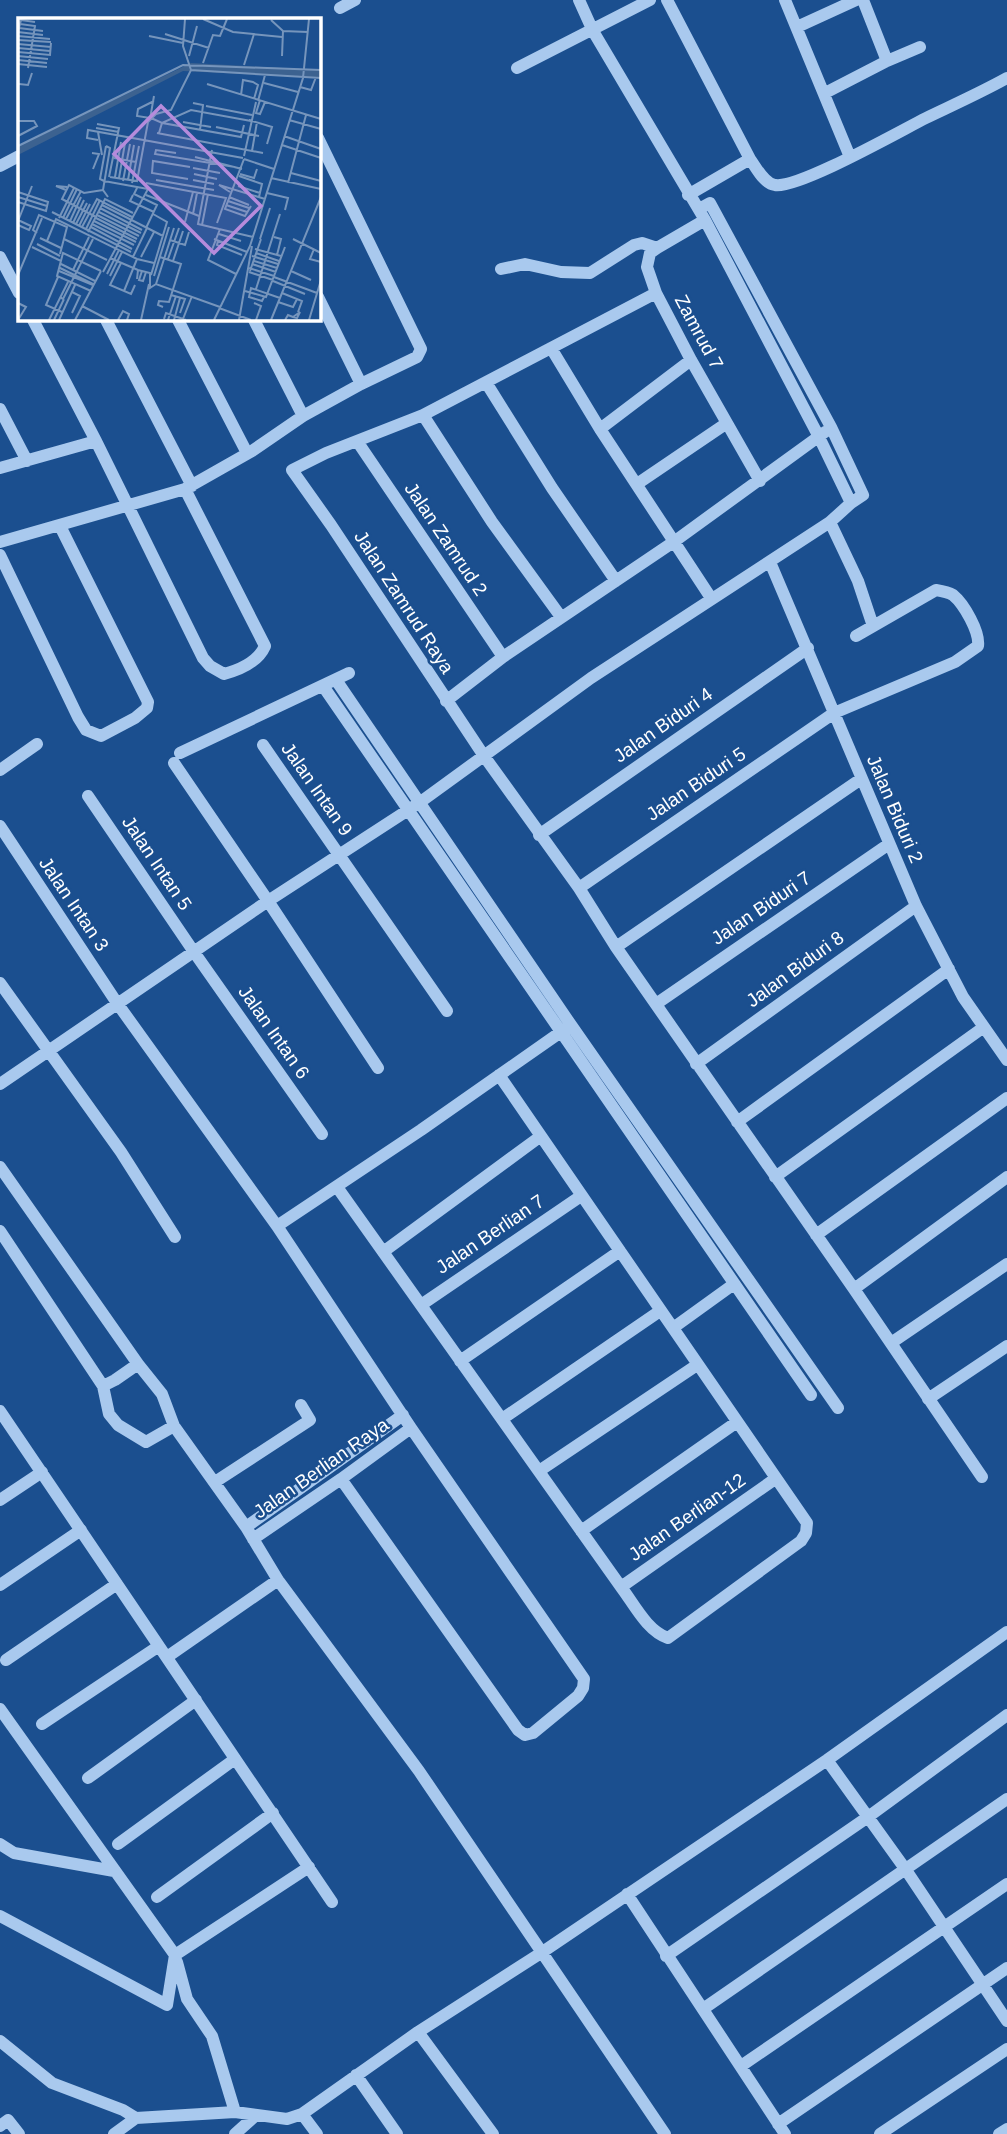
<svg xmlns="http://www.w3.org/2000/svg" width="1007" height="2134" viewBox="0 0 1007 2134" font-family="Helvetica,sans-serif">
<rect width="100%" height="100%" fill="#1b4f8f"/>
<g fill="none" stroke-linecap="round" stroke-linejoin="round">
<!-- minor -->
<path stroke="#a9c9ee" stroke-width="12" d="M 579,0 L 593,31 L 705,220 L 819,437 L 851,503
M 667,0 L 750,159
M 785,0 L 850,157
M 340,8 L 355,0
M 797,27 L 856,0
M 887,61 L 920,47
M 517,68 L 650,0
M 825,93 L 887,61 L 863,0
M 0,166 L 19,156
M 688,195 L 750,159 C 756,167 764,184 775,185 C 798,189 900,131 926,118 C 953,105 980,93 1007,78
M 705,220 L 657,248 L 650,253 L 647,267 L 656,293 L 691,360 L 760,481
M 0,257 L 19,293
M 501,269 L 525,264 L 561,272 L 590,273 L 634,245 L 642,243 L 657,248
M 656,293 L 423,415 L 326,453 L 292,470 L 331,525 L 484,756 L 579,888 L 616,947 L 854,1289 L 982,1477
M 318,297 L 361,384
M 32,318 L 96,441 L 203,658 L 210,666 L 224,674 C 239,670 258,662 265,646 L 185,489
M 105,318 L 192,486
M 177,318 L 247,453
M 253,318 L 303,416
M 551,348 L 600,429 L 711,598
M 487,384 L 552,488 L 616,581
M 0,409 L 27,461
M 423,415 L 492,522 L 561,617
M 600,429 L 691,360
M 357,441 L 503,657
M 0,468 L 96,441
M 637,484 L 727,423
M 830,522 L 858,581 L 873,626
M 0,542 L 185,489 L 252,451 L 303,416 L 361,384 L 417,357 L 421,349 L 318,138
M 0,555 L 78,717 L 86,730 L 101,736 L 135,718 L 147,708 L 148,702 L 60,526
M 770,562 L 916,906 L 963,997 L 1007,1060
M 336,680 L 571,1025 L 838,1408
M 323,686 L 811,1395
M 446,701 L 503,657 L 675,541 L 825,432
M 263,745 L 447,1011
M 180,753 L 349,673
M 174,763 L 268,901 L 378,1068
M 0,770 L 37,744
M 88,796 L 194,952 L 322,1134
M 0,826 L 117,1003 L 277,1226 L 411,1428 L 584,1679 L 583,1688 L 578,1696 L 533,1733 L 525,1735 L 518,1730 L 341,1479
M 539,835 L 808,648
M 579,888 L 834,713 L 955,662 L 978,646 C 980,632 964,604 953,595 C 948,592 942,591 936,590 L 856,636
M 616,947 L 861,779
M 0,983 L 121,1152 L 175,1237
M 656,1004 L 889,844
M 696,1064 L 916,906
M 0,1084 L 268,901 L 419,803 L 591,678 L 830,522 L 851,503 L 863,495 L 831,427 L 710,203 L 699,209
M 737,1122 L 949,969
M 0,1167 L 138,1364 L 162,1394 L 174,1426 L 246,1527 L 278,1580 L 419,1771 L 665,2134
M 775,1177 L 984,1027
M 337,1187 L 621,1587 C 634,1604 647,1631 668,1638 L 801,1541 L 806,1533 L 807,1523 L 499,1075
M 277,1226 L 421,1130 L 568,1027
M 0,1231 L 103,1386 L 115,1380 L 138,1364
M 816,1235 L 1007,1098
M 383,1252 L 541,1136
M 854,1289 L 1007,1177
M 421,1305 L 581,1196
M 673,1328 L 734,1284
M 891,1343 L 1007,1264
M 460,1361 L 620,1251
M 103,1386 L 109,1414 L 118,1425 L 146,1442 L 174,1426
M 928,1399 L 1007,1346
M 0,1411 L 332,1902
M 502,1419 L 660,1311
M 539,1471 L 697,1365
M 215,1482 L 310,1420 L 301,1405
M 0,1500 L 42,1472
M 246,1527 L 403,1415
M 581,1531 L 737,1422
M 253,1539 L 341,1479 L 411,1428
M 0,1585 L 81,1530
M 621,1587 L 775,1479
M 167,1657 L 278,1580
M 6,1660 L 117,1584
M 0,1709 L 175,1955 L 309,1867
M 42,1724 L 159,1646
M 827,1760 L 906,1870 L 1007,2021
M 88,1778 L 196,1700
M 0,1844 L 14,1853 L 114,1871
M 118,1844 L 235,1759
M 627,1894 L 785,2134
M 157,1897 L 273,1813
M 0,1916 L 167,2005 L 175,1955
M 666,1956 L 868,1817 L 1007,1715
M 177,1962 L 187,1999 L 212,2036 L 235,2112
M 703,2009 L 1007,1799
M 418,2032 L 493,2134
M 0,2041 L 52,2083 L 123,2110 L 136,2118 L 235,2112 L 287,2119 L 302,2114 L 418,2032 L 541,1953 L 827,1760 L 1007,1632
M 741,2066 L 1007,1884
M 356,2075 L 397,2134
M 302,2114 L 317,2134
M 778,2124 L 1007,1968
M 0,2126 L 8,2120 L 19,2134
M 114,2134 L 136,2118
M 235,2134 L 255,2116
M 880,2134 L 1007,2049
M 999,2134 L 1007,2129"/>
</g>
<g text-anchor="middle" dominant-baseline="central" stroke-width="5" stroke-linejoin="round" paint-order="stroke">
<!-- street labels -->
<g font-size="19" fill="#fff" stroke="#1b4f8f">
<text transform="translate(699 332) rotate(62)">Zamrud 7</text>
<text transform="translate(446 539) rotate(56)">Jalan Zamrud 2</text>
<text transform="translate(404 602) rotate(57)">Jalan Zamrud Raya</text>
<text transform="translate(663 725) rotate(-35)">Jalan Biduri 4</text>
<text transform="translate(696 784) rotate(-34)">Jalan Biduri 5</text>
<text transform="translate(317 789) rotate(55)">Jalan Intan 9</text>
<text transform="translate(895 809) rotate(67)">Jalan Biduri 2</text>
<text transform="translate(157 863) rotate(56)">Jalan Intan 5</text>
<text transform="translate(74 904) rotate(56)">Jalan Intan 3</text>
<text transform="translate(761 908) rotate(-34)">Jalan Biduri 7</text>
<text transform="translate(795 969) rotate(-36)">Jalan Biduri 8</text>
<text transform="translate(274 1032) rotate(55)">Jalan Intan 6</text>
<text transform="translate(490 1234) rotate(-34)">Jalan Berlian 7</text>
<text transform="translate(321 1468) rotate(-35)">Jalan Berlian Raya</text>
<text transform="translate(687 1517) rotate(-35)">Jalan Berlian-12</text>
</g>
</g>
<!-- overview -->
<g transform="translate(18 18)">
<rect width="303" height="303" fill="#1b4f8f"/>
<path d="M 173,45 L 303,52 L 303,60 L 165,53 L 0,137 L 0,128 Z" fill="#3c6290"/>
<path fill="none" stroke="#7695bc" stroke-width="2" d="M 167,1 L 165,28 L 173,52M 185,1 L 215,14 L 264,19M 253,2 L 265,13 L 290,14M 2,6 L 17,8 L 10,50M 1,10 L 25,13M 0,14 L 3,2 L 17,4M 0,14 L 25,17M 147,16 L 191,30M 0,18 L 32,21M 131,18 L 165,25M 0,22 L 33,24M 0,26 L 33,29M 0,30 L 32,33M 0,34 L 32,37 L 33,25M 0,38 L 30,41M 171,38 L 179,8M 264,38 L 265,13M 0,42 L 29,45M 185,45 L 195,17 L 202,18 L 209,1M 0,46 L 29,49M 226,47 L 236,16M 246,65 L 280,74M 1,66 L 10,67 L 14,55M 189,66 L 303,101M 282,69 L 293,72 L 298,59M 223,77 L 225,62 L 235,64 L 240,67 L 236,81M 242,82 L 238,95 L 242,96 L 247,84M 240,83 L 247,57M 175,85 L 185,87 L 182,112M 188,88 L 234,97M 132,100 L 119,98 L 120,91 L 136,83M 133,100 L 144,105 L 173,92 L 233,103M 132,101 L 136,78M 231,102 L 254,109 L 249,126M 271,102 L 303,111M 0,103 L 16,103 L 19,108 L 0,118M 165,104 L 193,109M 79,106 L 101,110 L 91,159M 198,109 L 241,118M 78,110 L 101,114M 80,114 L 84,137M 139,115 L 245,135M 141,115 L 144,105 L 223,119 L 226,107M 266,118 L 303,131M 80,122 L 69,120 L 70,112 L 225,140M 264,127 L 303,140M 0,128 L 165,47 L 303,52M 88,128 L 92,130 L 85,172 L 90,179M 194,132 L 180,206 L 201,211M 234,133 L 239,104M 74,135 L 81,136 L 75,151M 158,135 L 138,132 L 137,136 L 217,149M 226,138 L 238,84M 177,139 L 224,151M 96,140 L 118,144M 226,141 L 207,191 L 227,198 L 233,188M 226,141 L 256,151M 175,150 L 202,155M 273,155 L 303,163M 176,156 L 199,161M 222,156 L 236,160 L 239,151M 221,158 L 244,166 L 241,179M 92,159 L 119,163 L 130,104 L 138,96 L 153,92 L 173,52 L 303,60M 97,159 L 103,124M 101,160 L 107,125M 253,160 L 303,171M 170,161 L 134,155 L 135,143 L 172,149M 110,162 L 116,127M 138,162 L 196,172M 175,162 L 196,166M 86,163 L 82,161 L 88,128M 105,163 L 112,126M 114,165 L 121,128M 128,165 L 208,180 L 199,205M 270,165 L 288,97M 220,168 L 242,175M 119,170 L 116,176 L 139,187 L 128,210M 48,172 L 38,168 L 49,169M 0,174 L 30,184 L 28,193 L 0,184M 212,174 L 201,167 L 247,181M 249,175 L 270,180 L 267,192M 115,177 L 112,183 L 136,194M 128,177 L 181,198M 0,179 L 29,188M 211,179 L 231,187M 210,183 L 231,190M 84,187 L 145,218M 208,187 L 229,194M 82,190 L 124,212M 34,194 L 113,234M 81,194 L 123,215M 175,196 L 179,175M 79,197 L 121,218M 78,199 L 44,181 L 51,167 L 66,175 L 85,172M 41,200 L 56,170M 45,200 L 59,171M 78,200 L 119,221M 48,201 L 63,173M 0,202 L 13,208 L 11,212 L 0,207M 0,203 L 14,168M 52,203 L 63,179M 76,203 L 118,224M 167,204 L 175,174M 55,205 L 66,182M 58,206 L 69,185M 74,206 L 116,227M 184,207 L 190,176M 61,208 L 72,186M 64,209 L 79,181 L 114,199M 73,209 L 114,231M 68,211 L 82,182M 201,211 L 235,219M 202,211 L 190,242 L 218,256M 70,214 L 87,181 L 115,195M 19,215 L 15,212 L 21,197 L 49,209 L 42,236M 201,216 L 223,223M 256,219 L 263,221 L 259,237M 22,220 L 43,230M 46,221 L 89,242M 196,221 L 229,234M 242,221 L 252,190M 275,221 L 303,235M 152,222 L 167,227 L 171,214M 29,223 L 38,201 L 119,241 L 136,245M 200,223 L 199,227 L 224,237M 19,226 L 42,238M 14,229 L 43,243M 237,231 L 263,238M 296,231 L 292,241 L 303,244M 238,235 L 261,243M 234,238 L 260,246M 115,239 L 129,210M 123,239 L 136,214M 142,239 L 163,246 L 151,284 L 141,283 L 140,287 L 145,289M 92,240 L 120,252M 150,241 L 161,210M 155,243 L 165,213M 236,243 L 259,250M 103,245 L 92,267 L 113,276 L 117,267M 43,246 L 77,263M 234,246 L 258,254M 42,250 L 75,266M 231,250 L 256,258M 55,252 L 71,219M 41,253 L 75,267M 124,253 L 121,262 L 125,263 L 128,254M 232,253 L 243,221M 273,253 L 293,262M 85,254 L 130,171 L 86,163M 231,254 L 255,262M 89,256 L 101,232M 0,257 L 24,200M 133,257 L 149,204 L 135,196M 92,258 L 104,234M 136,258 L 151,209M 40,259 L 28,287 L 44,294M 256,259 L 299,275M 119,261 L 120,252 L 132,255 L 132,270 L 138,266 L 202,289M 255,263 L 287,276M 138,266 L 156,210M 238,271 L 262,196M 73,273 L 39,258 L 45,235 L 83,253M 106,273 L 119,241M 227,273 L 248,279 L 267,229M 54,274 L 62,278 L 54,295M 264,275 L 284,283 L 280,294M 153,277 L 167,281 L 162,295M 42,279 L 45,281 L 75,221M 246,279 L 244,283 L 231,279 L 233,270 L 262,280M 260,284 L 275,289 L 279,281M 0,285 L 8,289 L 0,302M 236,285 L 243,288 L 238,302M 64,288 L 91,302M 201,290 L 233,302M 146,301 L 148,295 L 168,302M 165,301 L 174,278M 31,302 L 50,264M 36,302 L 46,281M 41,302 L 57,267M 57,302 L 83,253M 100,302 L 105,293 L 111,296 L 109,302M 123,302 L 131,266M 150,302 L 158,278M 156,302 L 162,280M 196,302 L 232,228 L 285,60 L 291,1M 221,302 L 234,228M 253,302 L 303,179M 267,302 L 270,297 L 275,299 L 279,300 L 282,294 L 275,299M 291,302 L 303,262"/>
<path fill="#b68bdc" fill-opacity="0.15" stroke="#b68bdc" stroke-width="3.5" d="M 143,88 L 243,188 L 196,235 L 96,136 Z"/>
<rect width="303" height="303" fill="none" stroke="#fff" stroke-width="3.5"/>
</g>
</svg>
